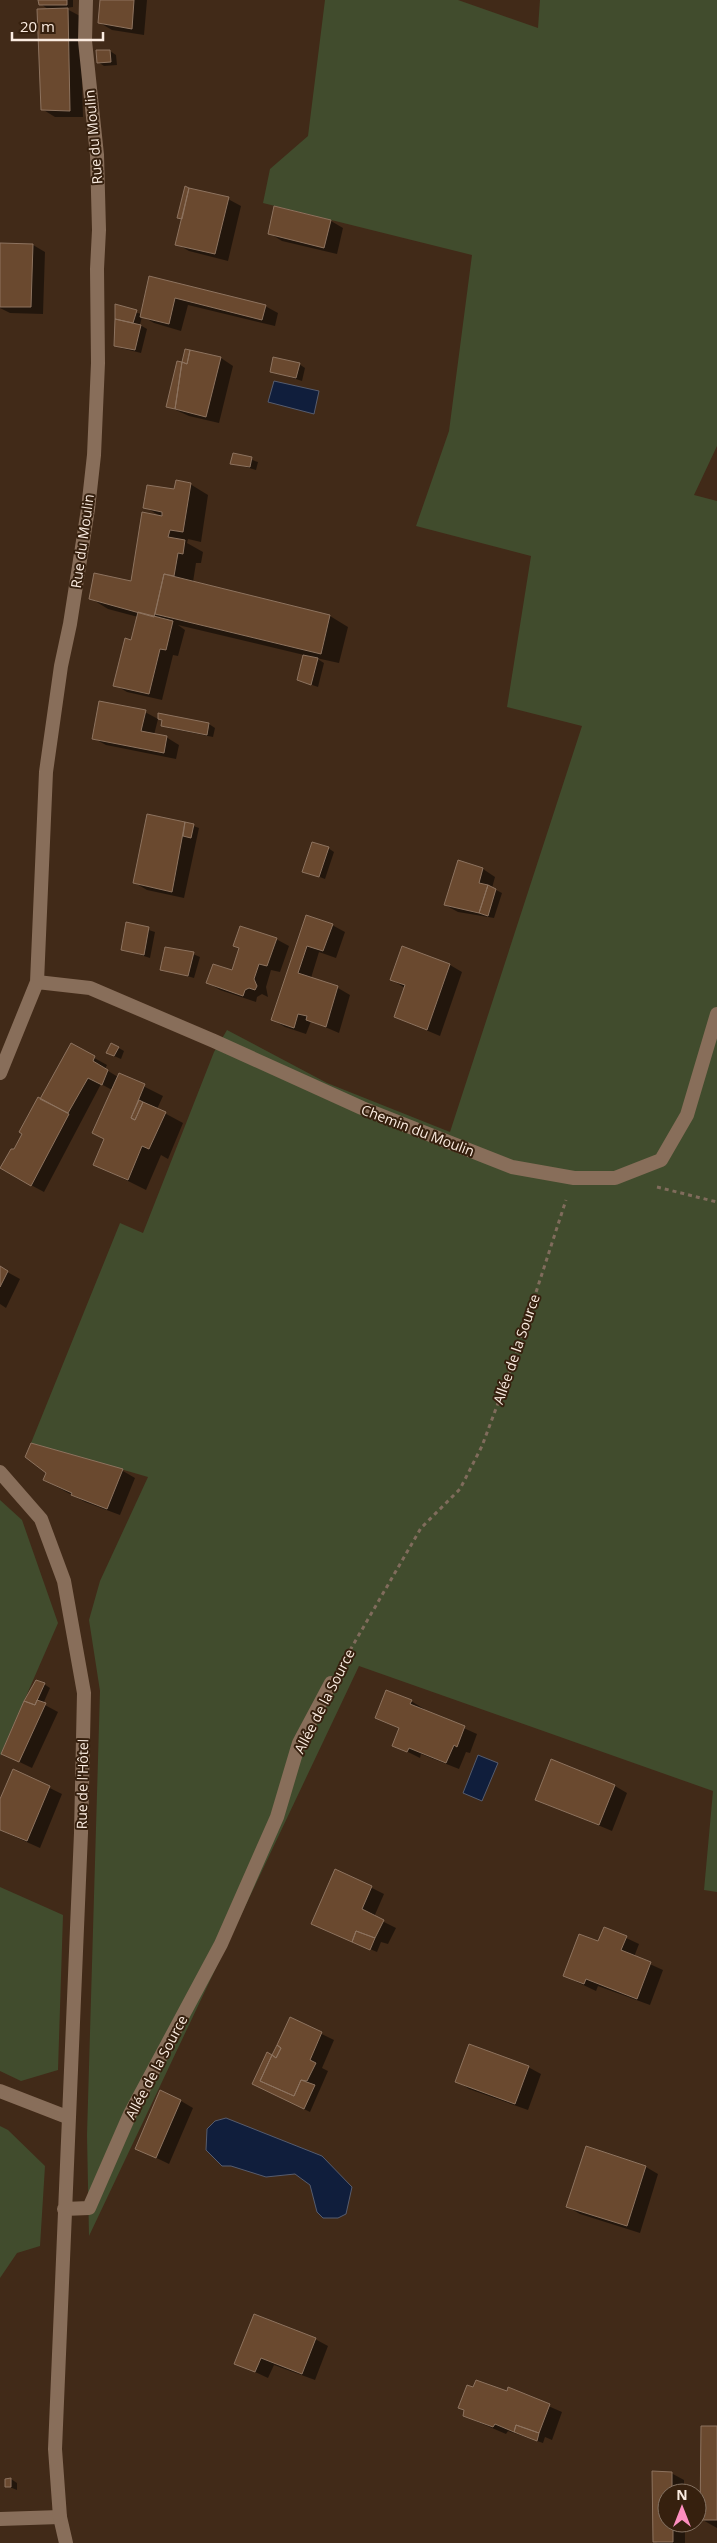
<svg xmlns="http://www.w3.org/2000/svg" width="717" height="2543" viewBox="0 0 717 2543" font-family="'Open Sans',sans-serif">
<rect width="100%" height="100%" fill="#412a18"/>
<!-- green -->
<path fill="#414c2d" d="M 325,0 L 458,0 L 538,28 L 540,0 L 717,0 L 717,446 L 694,495 L 717,501 L 717,1892 L 704,1890 L 713,1791 L 359,1666 L 89,2236 L 87,2135 L 100,1691 L 89,1620 L 100,1581 L 148,1477 L 31,1443 L 120,1223 L 143,1233 L 214,1052 L 227,1030 L 327,1083 L 450,1132 L 582,726 L 507,707 L 531,556 L 416,526 L 449,431 L 472,255 L 263,203 L 270,169 L 308,136 Z
M 0,1500 L 22,1520 L 58,1623 L 0,1756 Z
M 0,1887 L 63,1915 L 58,2070 L 21,2081 L 0,2071 Z
M 0,2126 L 8,2130 L 45,2166 L 40,2246 L 17,2253 L 0,2278 Z"/>
<!-- water -->
<path fill="#101e3c" stroke="#565c6e" d="M 274,381 L 319,391 L 314,414 L 268,402 Z
M 478,1755 L 498,1763 L 482,1801 L 463,1793 Z
M 226,2118 L 322,2156 L 352,2187 L 346,2214 L 338,2218 L 323,2218 L 317,2212 L 310,2185 L 295,2174 L 266,2177 L 231,2166 L 222,2166 L 206,2150 L 207,2129 L 215,2121 Z"/>
<!-- shadow -->
<path fill="#0007" d="M 40,0 L 73,0 L 73,7 L 65,8 L 80,16 L 83,117 L 55,117 L 42,109 L 49,10 L 41,4 Z
M 102,0 L 147,0 L 144,35 L 112,30 L 100,23 Z
M 110,51 L 116,55 L 117,65 L 104,66 L 98,62 Z
M 228,199 L 241,206 L 228,261 L 189,251 L 177,244 L 183,220 L 178,217 Z
M 331,221 L 343,228 L 337,254 L 282,241 L 269,233 Z
M 0,244 L 33,245 L 45,252 L 43,314 L 10,313 L 0,308 Z
M 150,277 L 265,306 L 278,313 L 275,326 L 188,305 L 181,331 L 154,323 L 142,316 L 140,325 L 147,329 L 141,353 L 121,348 L 115,345 L 116,306 L 141,314 Z
M 186,350 L 221,358 L 233,366 L 219,423 L 189,416 L 167,406 Z
M 299,364 L 305,368 L 302,381 L 271,371 Z
M 234,454 L 258,462 L 256,470 L 232,463 Z
M 190,484 L 208,495 L 201,542 L 188,539 L 187,543 L 203,552 L 201,563 L 196,563 L 193,582 L 330,616 L 348,627 L 339,663 L 316,658 L 324,663 L 318,687 L 298,680 L 304,655 L 178,625 L 185,630 L 178,656 L 173,655 L 162,700 L 127,692 L 115,685 L 132,641 L 138,617 L 108,609 L 90,598 L 132,583 L 160,516 L 145,507 Z
M 145,712 L 158,719 L 154,735 L 166,737 L 179,745 L 176,759 L 106,745 L 93,738 Z
M 159,718 L 209,724 L 215,728 L 213,737 L 168,728 L 162,725 L 163,721 Z
M 148,816 L 185,823 L 199,828 L 184,898 L 147,890 L 135,883 Z
M 328,848 L 334,852 L 325,879 L 304,871 Z
M 459,862 L 483,869 L 495,877 L 492,888 L 502,893 L 494,918 L 458,912 L 445,905 Z
M 307,916 L 332,925 L 345,932 L 336,958 L 319,952 L 311,978 L 338,988 L 350,995 L 339,1033 L 311,1021 L 306,1034 L 285,1027 L 273,1020 Z
M 127,923 L 155,932 L 150,958 L 122,949 Z
M 276,939 L 289,946 L 280,972 L 271,970 L 266,987 L 268,997 L 262,994 L 257,997 L 256,1002 L 220,990 L 208,983 L 232,971 L 240,949 L 235,946 Z
M 403,948 L 450,965 L 462,972 L 440,1036 L 395,1017 L 405,988 L 392,980 Z
M 193,954 L 200,957 L 194,978 L 162,969 Z
M 112,1044 L 124,1051 L 121,1059 L 114,1056 Z
M 71,1045 L 107,1065 L 105,1069 L 118,1077 L 119,1074 L 163,1096 L 157,1109 L 183,1123 L 168,1159 L 161,1155 L 146,1190 L 94,1164 L 105,1139 L 112,1090 L 101,1084 L 44,1192 L 14,1176 L 15,1151 L 24,1133 L 21,1132 Z
M 0,1268 L 20,1279 L 6,1308 L 0,1304 Z
M 31,1445 L 123,1471 L 135,1478 L 120,1515 L 85,1502 L 44,1480 L 47,1472 Z
M 44,1684 L 50,1688 L 43,1704 L 58,1712 L 32,1768 L 3,1754 Z
M 411,1701 L 424,1709 L 423,1710 L 477,1734 L 470,1753 L 466,1752 L 459,1769 L 421,1754 L 420,1758 L 394,1745 L 400,1729 L 377,1718 Z
M 13,1770 L 62,1794 L 40,1848 L 0,1830 L 0,1805 Z
M 615,1786 L 627,1793 L 612,1831 L 536,1799 Z
M 336,1870 L 384,1894 L 374,1917 L 396,1928 L 388,1944 L 381,1942 L 377,1952 L 325,1930 Z
M 605,1928 L 639,1944 L 634,1957 L 663,1970 L 650,2005 L 598,1986 L 596,1991 L 564,1976 L 598,1943 Z
M 291,2019 L 334,2040 L 322,2068 L 328,2071 L 310,2112 L 260,2087 L 278,2060 Z
M 528,2067 L 541,2074 L 528,2110 L 469,2089 L 457,2081 Z
M 181,2101 L 193,2108 L 169,2164 L 136,2148 Z
M 646,2167 L 658,2174 L 640,2233 L 580,2214 L 568,2207 Z
M 315,2339 L 328,2346 L 315,2380 L 274,2365 L 268,2378 L 236,2363 Z
M 509,2389 L 562,2412 L 552,2440 L 545,2437 L 543,2443 L 508,2431 L 506,2434 L 464,2416 L 508,2393 Z
M 717,2428 L 717,2528 L 701,2519 Z
M 671,2473 L 684,2480 L 684,2493 L 667,2493 L 667,2523 L 685,2523 L 685,2543 L 658,2543 L 654,2541 Z
M 11,2479 L 17,2483 L 17,2490 L 7,2486 Z"/>
<!-- building -->
<path fill="#6a492f" stroke="#8d735f" d="M 38,0 L 67,0 L 67,5 L 39,5 Z
M 100,0 L 134,0 L 132,29 L 98,23 Z
M 68,8 L 70,111 L 41,110 L 37,9 Z
M 96,50 L 110,50 L 111,62 L 97,63 Z
M 185,186 L 189,188 L 182,219 L 177,218 Z
M 189,188 L 229,197 L 215,254 L 175,245 Z
M 274,206 L 331,220 L 324,248 L 268,234 Z
M 0,243 L 33,244 L 31,307 L 0,307 Z
M 149,276 L 266,305 L 262,320 L 175,298 L 169,324 L 140,317 Z
M 115,304 L 137,310 L 133,323 L 115,319 Z
M 115,319 L 141,325 L 135,350 L 114,346 Z
M 185,349 L 190,350 L 187,364 L 182,362 Z
M 190,350 L 221,357 L 206,417 L 175,409 L 182,362 L 187,364 Z
M 273,357 L 300,363 L 296,378 L 270,372 Z
M 177,361 L 182,362 L 175,409 L 166,407 Z
M 233,453 L 252,457 L 250,467 L 230,464 Z
M 176,480 L 191,483 L 183,532 L 170,530 L 168,537 L 185,540 L 183,554 L 178,553 L 174,576 L 164,574 L 154,617 L 89,599 L 94,573 L 131,581 L 142,512 L 162,516 L 162,512 L 143,508 L 147,485 L 174,489 Z
M 164,574 L 330,615 L 321,654 L 155,614 Z
M 138,612 L 173,621 L 166,650 L 160,649 L 149,694 L 113,686 L 125,638 L 131,640 Z
M 303,655 L 318,658 L 311,685 L 297,680 Z
M 99,701 L 146,710 L 141,731 L 167,736 L 164,753 L 92,739 Z
M 158,713 L 209,723 L 207,735 L 161,726 L 162,720 L 158,719 Z
M 147,814 L 185,822 L 172,892 L 133,883 Z
M 185,822 L 194,824 L 191,838 L 183,836 Z
M 312,842 L 329,847 L 319,877 L 302,872 Z
M 458,860 L 483,868 L 479,883 L 488,885 L 479,913 L 444,905 Z
M 488,885 L 496,889 L 488,916 L 479,913 Z
M 306,915 L 333,924 L 323,951 L 307,946 L 298,973 L 338,986 L 326,1027 L 306,1020 L 307,1016 L 298,1014 L 294,1028 L 271,1020 Z
M 126,922 L 149,927 L 144,955 L 121,950 Z
M 240,926 L 277,938 L 267,966 L 259,964 L 254,979 L 257,986 L 255,990 L 249,988 L 245,990 L 243,996 L 206,983 L 213,964 L 232,970 L 239,948 L 233,946 Z
M 402,946 L 450,964 L 427,1030 L 394,1017 L 405,985 L 390,980 Z
M 165,947 L 194,952 L 188,976 L 160,970 Z
M 71,1043 L 95,1056 L 93,1061 L 108,1070 L 102,1085 L 88,1078 L 68,1113 L 40,1099 Z
M 111,1043 L 119,1047 L 114,1056 L 106,1053 Z
M 119,1073 L 145,1084 L 131,1118 L 135,1120 L 143,1102 L 166,1112 L 149,1149 L 142,1146 L 128,1180 L 93,1165 L 104,1139 L 92,1133 Z
M 38,1097 L 69,1114 L 31,1186 L 0,1168 L 11,1149 L 14,1149 L 22,1134 L 19,1132 Z
M 139,1100 L 143,1102 L 135,1120 L 131,1118 Z
M 0,1266 L 8,1271 L 0,1287 Z
M 31,1443 L 123,1469 L 107,1509 L 71,1495 L 72,1493 L 43,1480 L 46,1473 L 25,1457 Z
M 36,1680 L 45,1683 L 35,1705 L 24,1701 Z
M 386,1690 L 412,1700 L 410,1704 L 465,1726 L 457,1747 L 454,1745 L 446,1763 L 409,1748 L 407,1752 L 392,1746 L 399,1728 L 375,1718 Z
M 37,1700 L 46,1703 L 19,1762 L 1,1754 L 24,1701 L 35,1705 Z
M 551,1759 L 615,1785 L 599,1825 L 535,1800 Z
M 13,1769 L 50,1786 L 27,1841 L 0,1830 L 0,1799 Z
M 335,1869 L 372,1886 L 362,1909 L 384,1920 L 375,1938 L 356,1931 L 352,1942 L 311,1924 Z
M 604,1927 L 627,1936 L 621,1950 L 651,1962 L 637,1999 L 586,1979 L 584,1984 L 563,1976 L 579,1934 L 598,1941 Z
M 356,1931 L 375,1938 L 370,1950 L 352,1942 Z
M 290,2017 L 322,2032 L 310,2060 L 316,2063 L 307,2081 L 301,2080 L 294,2096 L 260,2081 L 272,2055 L 276,2058 L 281,2048 L 277,2045 Z
M 469,2044 L 529,2066 L 515,2104 L 455,2082 Z
M 277,2045 L 281,2048 L 276,2058 L 272,2055 Z
M 267,2052 L 272,2055 L 260,2081 L 294,2096 L 301,2080 L 315,2085 L 304,2109 L 252,2084 Z
M 160,2090 L 181,2100 L 156,2158 L 135,2149 Z
M 586,2146 L 646,2166 L 627,2226 L 566,2207 Z
M 254,2314 L 316,2338 L 302,2374 L 261,2358 L 255,2372 L 234,2364 Z
M 476,2380 L 507,2391 L 508,2387 L 550,2404 L 539,2433 L 516,2425 L 514,2432 L 495,2424 L 493,2427 L 463,2416 L 464,2410 L 458,2408 L 467,2385 L 473,2387 Z
M 516,2425 L 539,2433 L 537,2441 L 514,2432 Z
M 701,2426 L 717,2426 L 717,2520 L 700,2520 Z
M 652,2471 L 672,2472 L 672,2493 L 667,2493 L 667,2523 L 673,2523 L 673,2542 L 653,2542 Z
M 11,2478 L 11,2487 L 5,2487 L 5,2479 Z"/>
<g fill="none" stroke-linecap="round" stroke-linejoin="round">
<!-- path -->
<path stroke="#806c5c" stroke-width="3" stroke-dasharray="4 4" stroke-linecap="butt" d="M 657,1187 L 717,1202
M 342,1664 L 421,1528 L 460,1489 L 482,1446 L 513,1363 L 566,1200"/>
<!-- service -->
<path stroke="#886e5a" stroke-width="14" d="M 0,2519 L 60,2517"/>
<!-- minor -->
<path stroke="#886e5a" stroke-width="14" d="M 37,982 L 90,988 L 214,1041 L 362,1108 L 512,1167 L 574,1178 L 615,1178 L 661,1160 L 687,1115 L 717,1014
M 0,1073 L 37,982 L 46,772 L 61,666 L 70,624 L 88,509 L 94,455 L 98,363 L 97,269 L 99,230 L 97,155 L 85,41 L 86,0
M 0,1472 L 41,1519 L 64,1581 L 84,1693 L 81,1833 L 55,2449 L 60,2517 L 66,2543
M 0,2091 L 67,2117
M 64,2209 L 89,2208 L 130,2114 L 221,1944 L 277,1817 L 299,1743 L 331,1683"/>
</g>
<g text-anchor="middle" dominant-baseline="central" stroke-width="4" stroke-linejoin="round" paint-order="stroke">
<!-- street labels -->
<g font-size="14" fill="#fbece1" stroke="#36200e">
<text transform="translate(93 137) rotate(-95)">Rue du Moulin</text>
<text transform="translate(82 541) rotate(-82)">Rue du Moulin</text>
<text transform="translate(418 1130) rotate(21)">Chemin du Moulin</text>
<text transform="translate(516 1349) rotate(-71)">Allée de la Source</text>
<text transform="translate(324 1701) rotate(-63)">Allée de la Source</text>
<text transform="translate(82 1784) rotate(-89)">Rue de l'Hôtel</text>
<text transform="translate(156 2067) rotate(-62)">Allée de la Source</text>
</g>
</g>
<!-- north arrow -->
<g transform="translate(682 2508)"><circle r="24" fill="#36200e" stroke="#857262"/>
<path d="M0-4L9 19L0 12L-9 19Z" fill="#fd8ebf"/>
<text y="-8" font-size="14" font-weight="bold" text-anchor="middle" fill="#fbece1">N</text>
</g>
<!-- scale -->
<path d="M12 32v8h91v-8" fill="none" stroke="#fbece1" stroke-width="2.5"/>
<text x="20" y="32" font-size="15" fill="#fbece1" stroke="#36200e" stroke-width="4" paint-order="stroke">20 m</text>
</svg>
